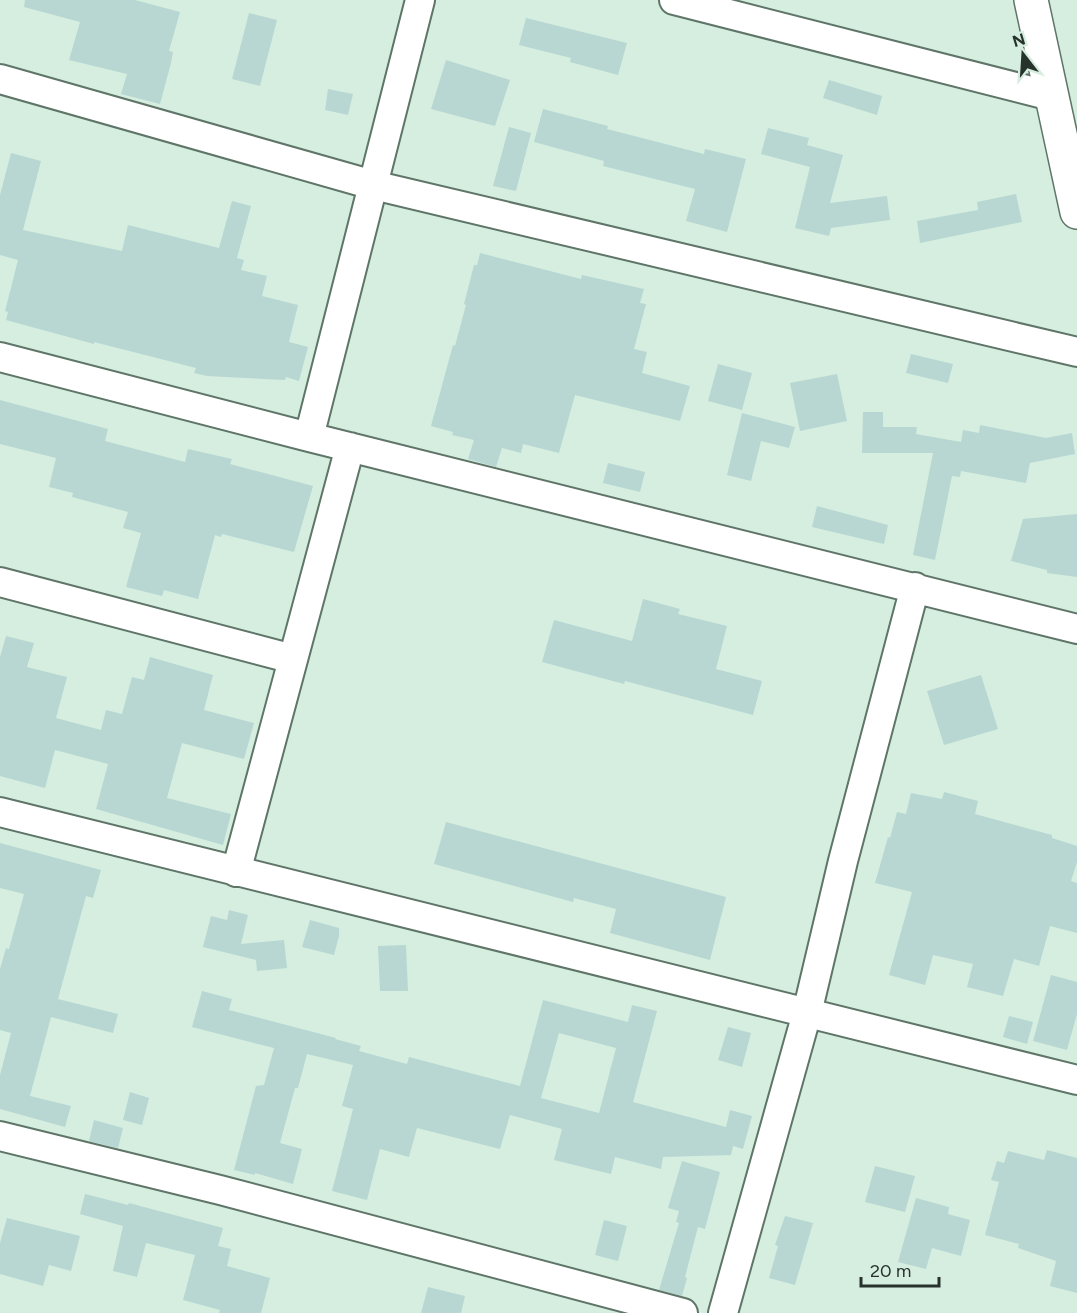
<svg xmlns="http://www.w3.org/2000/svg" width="1077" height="1313" viewBox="0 0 1077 1313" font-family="Figtree,sans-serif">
<rect width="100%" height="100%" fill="#d5eedf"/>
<!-- building -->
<path fill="#b8d7d3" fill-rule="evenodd" d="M 25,0 L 135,0 L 180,12 L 169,51 L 173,52 L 171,63 L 160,104 L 121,94 L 127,74 L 69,60 L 80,22 L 24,7 Z
M 249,13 L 277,20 L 260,86 L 232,79 Z
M 526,18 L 627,43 L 618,75 L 570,62 L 571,58 L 519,45 Z
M 446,60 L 510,80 L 495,126 L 431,109 Z
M 829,80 L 882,96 L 877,115 L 823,98 Z
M 328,89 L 353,94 L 348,115 L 325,110 Z
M 543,109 L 608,126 L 607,129 L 704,154 L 705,149 L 746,159 L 727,232 L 686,221 L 695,189 L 603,166 L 604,161 L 534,142 Z
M 509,127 L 531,133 L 516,191 L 493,186 Z
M 768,128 L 809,138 L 807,145 L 843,155 L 830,203 L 887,196 L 890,220 L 831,228 L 829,236 L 795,228 L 810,167 L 761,154 Z
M 11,153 L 41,161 L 23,230 L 122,251 L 128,225 L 219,248 L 232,201 L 251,206 L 237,258 L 244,260 L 241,270 L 267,276 L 262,296 L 298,305 L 289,342 L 308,347 L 299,381 L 286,377 L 285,380 L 207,376 L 194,373 L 196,368 L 94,342 L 94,344 L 6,320 L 8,312 L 5,311 L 18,260 L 0,255 L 0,195 Z
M 1016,194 L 1022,222 L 920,243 L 917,221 L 978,210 L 977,202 Z
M 480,253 L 581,279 L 582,275 L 644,289 L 640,303 L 646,304 L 634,349 L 647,352 L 642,373 L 690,386 L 680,421 L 575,395 L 559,453 L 523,444 L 521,453 L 502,448 L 496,467 L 468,459 L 474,440 L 452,435 L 453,432 L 431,426 L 453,345 L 455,346 L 466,305 L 464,304 L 474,265 L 477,265 Z
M 911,354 L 953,364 L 948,383 L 906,373 Z
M 718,364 L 752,373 L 742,410 L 708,401 Z
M 837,374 L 847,421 L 800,431 L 790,383 Z
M 0,400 L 108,429 L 105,441 L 185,462 L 188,449 L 232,459 L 230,464 L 313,486 L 294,552 L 222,534 L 221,537 L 215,535 L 198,599 L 164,590 L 162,596 L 126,587 L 141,533 L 123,528 L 128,512 L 72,497 L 73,493 L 49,487 L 56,458 L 0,444 Z
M 863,412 L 883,412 L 883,427 L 917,427 L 916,434 L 961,442 L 963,430 L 979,433 L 980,425 L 1046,438 L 1072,433 L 1075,454 L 1030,463 L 1026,483 L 961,471 L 960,477 L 952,476 L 935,560 L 913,555 L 933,453 L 862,453 Z
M 742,413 L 795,427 L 789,448 L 761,441 L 751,481 L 727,475 Z
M 608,463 L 645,472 L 640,492 L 603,483 Z
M 817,506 L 888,525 L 884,544 L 812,527 Z
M 1077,514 L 1077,577 L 1047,573 L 1047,570 L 1011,561 L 1023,519 Z
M 643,599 L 680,609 L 678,614 L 727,626 L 716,669 L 762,681 L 753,715 L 625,681 L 624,684 L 542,662 L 554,620 L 632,641 Z
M 6,636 L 34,643 L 27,667 L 67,677 L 56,718 L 101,730 L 106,710 L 122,714 L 132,677 L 144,680 L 150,657 L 213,675 L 204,710 L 254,723 L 244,759 L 182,743 L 167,798 L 231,814 L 223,845 L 96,809 L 108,764 L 55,750 L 45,788 L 0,776 L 0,657 Z
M 981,675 L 998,729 L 944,745 L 927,691 Z
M 944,792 L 978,801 L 975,814 L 1052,835 L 1052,838 L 1077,846 L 1077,862 L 1071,881 L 1077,883 L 1077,933 L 1050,926 L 1039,966 L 1014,959 L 1003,996 L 967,987 L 973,964 L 933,955 L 925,985 L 889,975 L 912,892 L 875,883 L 888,837 L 890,838 L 897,812 L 906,814 L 911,793 L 942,799 Z
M 446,822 L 726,897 L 710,960 L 610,933 L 616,909 L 574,898 L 573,902 L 434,864 Z
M 0,843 L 101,870 L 93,898 L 86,896 L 58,999 L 118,1014 L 113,1033 L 51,1017 L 30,1096 L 71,1106 L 65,1127 L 0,1109 L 0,1075 L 11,1033 L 0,1030 L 0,969 L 6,948 L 9,949 L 24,894 L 0,888 Z
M 229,910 L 248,915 L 241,944 L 284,940 L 287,968 L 257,971 L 256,960 L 203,947 L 211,916 L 227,920 Z
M 310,920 L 339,928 L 339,936 L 334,955 L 302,947 Z
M 406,945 L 408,991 L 380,991 L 378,946 Z
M 1051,975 L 1077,982 L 1077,1014 L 1067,1050 L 1033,1041 Z
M 202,991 L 232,999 L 229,1010 L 336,1038 L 335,1039 L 361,1046 L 359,1051 L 407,1064 L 409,1057 L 520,1086 L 543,1000 L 628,1022 L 632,1005 L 657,1011 L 633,1102 L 726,1127 L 730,1110 L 752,1116 L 743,1149 L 733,1146 L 731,1155 L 663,1157 L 661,1169 L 615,1157 L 611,1174 L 554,1160 L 562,1129 L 510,1115 L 500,1149 L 417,1128 L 409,1157 L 380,1149 L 367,1200 L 332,1191 L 353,1109 L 342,1106 L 353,1065 L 307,1054 L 298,1088 L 295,1088 L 280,1143 L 302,1149 L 293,1184 L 255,1173 L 255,1175 L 234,1170 L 256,1086 L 264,1085 L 274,1048 L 192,1027 ZM 559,1033 L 616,1048 L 599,1113 L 541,1098 Z
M 1009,1016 L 1033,1022 L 1027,1044 L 1003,1037 Z
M 728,1027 L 751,1033 L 742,1067 L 718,1060 Z
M 130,1092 L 149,1098 L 142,1125 L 123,1120 Z
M 94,1120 L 123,1128 L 118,1148 L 89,1141 Z
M 1047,1150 L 1077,1158 L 1077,1293 L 1050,1286 L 1056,1261 L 1018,1248 L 1019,1244 L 985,1235 L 999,1182 L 991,1180 L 997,1161 L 1004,1163 L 1008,1151 L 1044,1160 Z
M 682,1161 L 720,1172 L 705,1229 L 698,1227 L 685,1277 L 687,1278 L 682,1296 L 659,1290 L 679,1223 L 676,1222 L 679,1211 L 668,1208 Z
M 875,1166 L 915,1176 L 905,1212 L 865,1202 Z
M 85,1194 L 128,1205 L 129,1203 L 223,1228 L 218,1246 L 231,1249 L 227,1266 L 270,1278 L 261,1313 L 219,1313 L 220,1310 L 183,1300 L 195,1255 L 146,1243 L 137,1277 L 113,1271 L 123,1226 L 80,1214 Z
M 916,1198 L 949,1207 L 948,1214 L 970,1220 L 961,1256 L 932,1248 L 926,1269 L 898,1262 Z
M 785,1216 L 813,1223 L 795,1285 L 769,1278 L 778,1246 L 775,1245 Z
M 7,1218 L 80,1236 L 71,1271 L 49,1265 L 43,1286 L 0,1274 L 0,1243 Z
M 604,1220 L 627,1226 L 618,1261 L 595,1255 Z
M 428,1287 L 465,1296 L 461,1313 L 421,1313 Z"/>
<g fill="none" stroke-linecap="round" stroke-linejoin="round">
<!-- minor casing -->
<g stroke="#5e7568" stroke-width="32">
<path id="minor" d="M 674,0 L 1051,96
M 0,79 L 373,185 L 1077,352
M 0,357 L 309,437 L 1077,629
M 309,437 L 420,0
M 0,582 L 293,659
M 0,812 L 1077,1080
M 236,872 L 350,447
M 0,1136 L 220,1190 L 683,1313
M 723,1313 L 807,1013 L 843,861 L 915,587"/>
</g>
<!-- major casing -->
<g stroke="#5e7568" stroke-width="36">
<path id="major" d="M 1031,0 L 1077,212"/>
</g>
<!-- minor -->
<use href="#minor" stroke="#fff" stroke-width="28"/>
<!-- major -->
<use href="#major" stroke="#fff" stroke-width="33"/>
</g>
<!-- north arrow -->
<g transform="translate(1023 54) rotate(343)" stroke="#d5eedf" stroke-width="4.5" paint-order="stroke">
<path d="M0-4.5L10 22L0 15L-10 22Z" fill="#28322c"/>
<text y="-9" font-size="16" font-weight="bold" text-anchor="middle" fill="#28322c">N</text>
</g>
<!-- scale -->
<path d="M861 1277v9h78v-9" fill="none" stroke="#28322c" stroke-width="3"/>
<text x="870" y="1277" font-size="18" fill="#28322c" stroke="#d5eedf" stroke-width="4.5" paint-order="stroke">20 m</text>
</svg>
